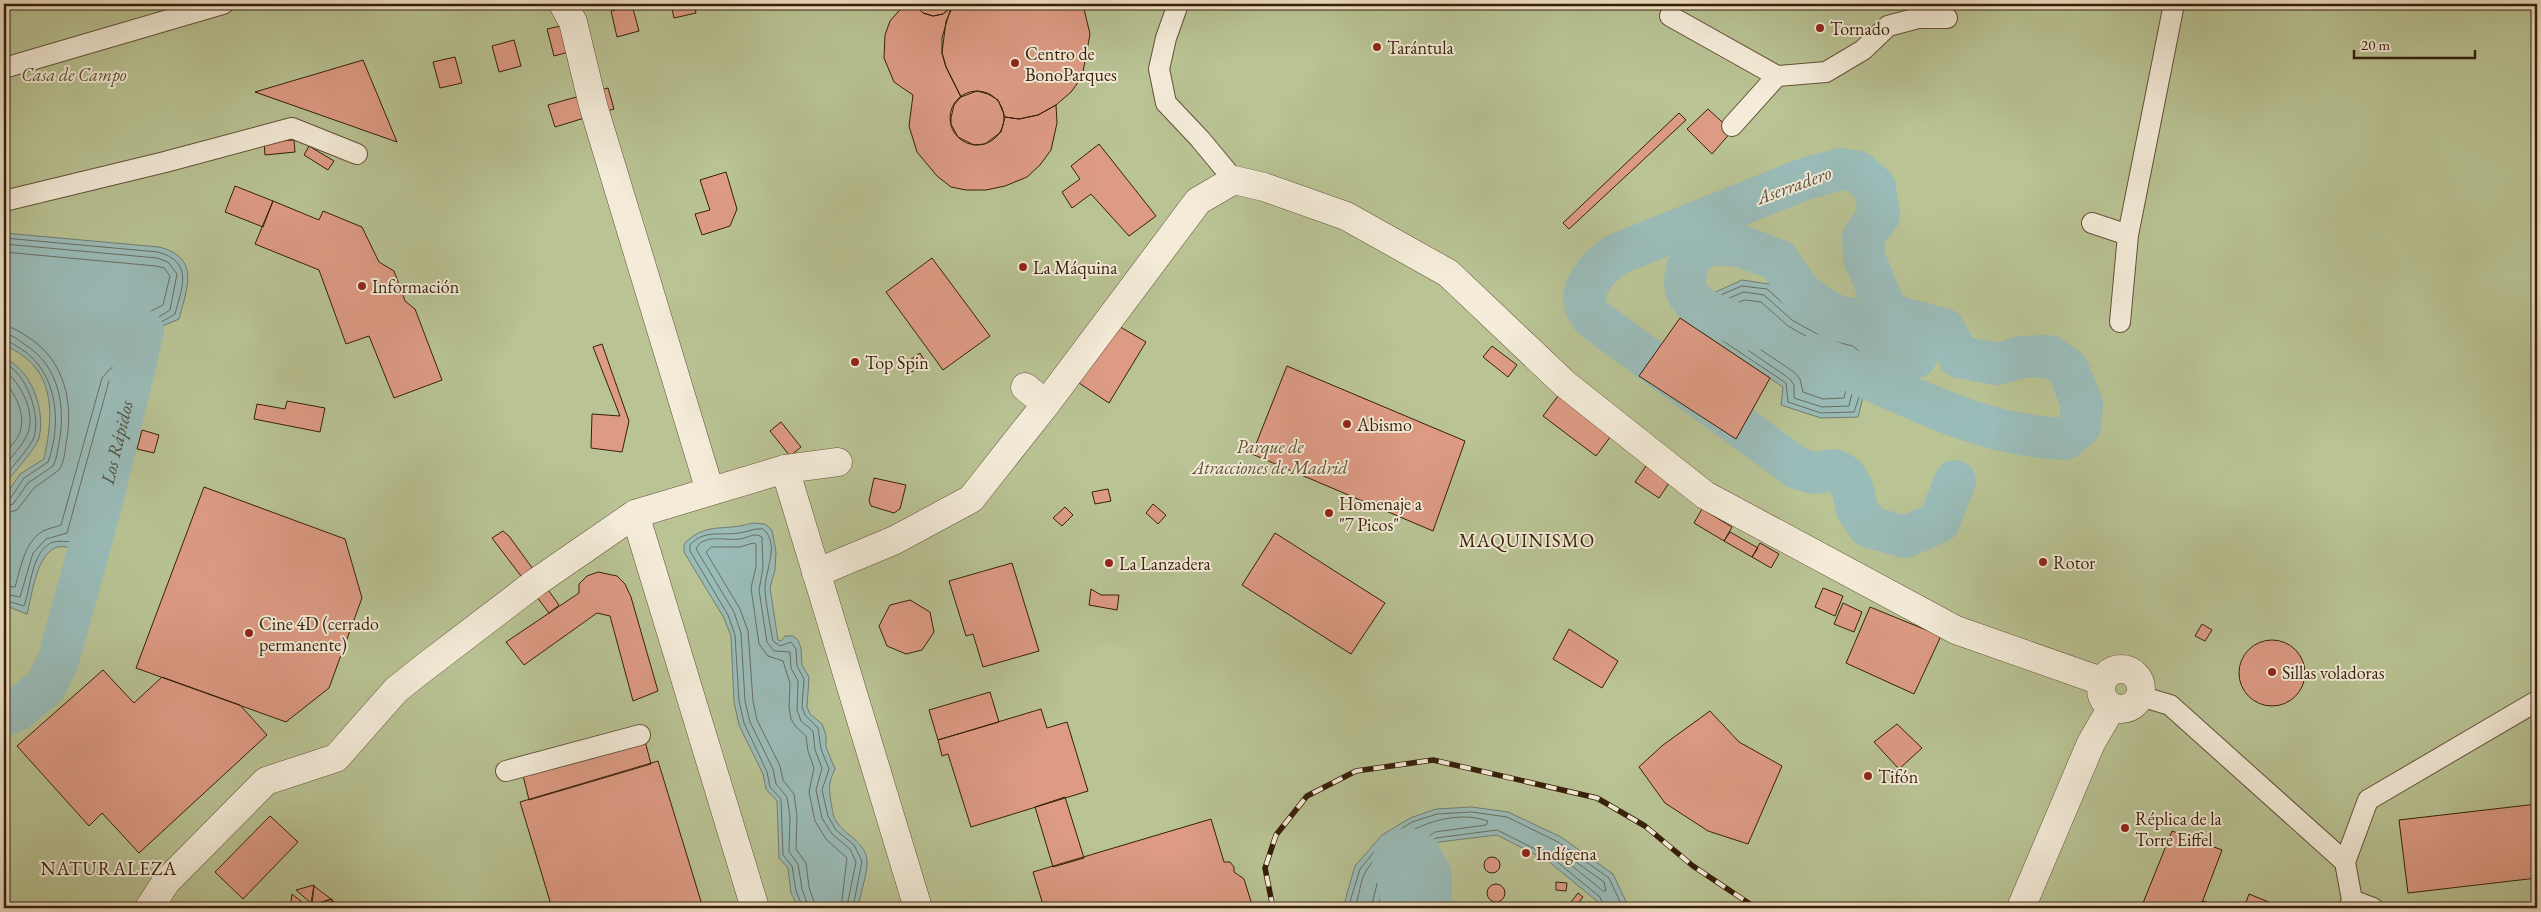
<svg xmlns="http://www.w3.org/2000/svg" width="2541" height="912" viewBox="0 0 2541 912" font-family="'EB Garamond',serif">
<rect width="100%" height="100%" fill="#eee1c4"/>
<filter id="stains"><feTurbulence type="fractalNoise" baseFrequency=".004" numOctaves="4"/><feColorMatrix values="0 0 0 0 .2 0 0 0 0 .09 0 0 0 0 .02 0 0 0 .5 -.17"/></filter>
<radialGradient id="worn" r=".72"><stop offset=".6" stop-color="#630" stop-opacity="0"/><stop offset="1" stop-color="#630" stop-opacity=".3"/></radialGradient>
<!-- green -->
<path fill="#b9c394" stroke="#78714e" d="M 4,4 L 2537,4 L 2537,908 L 4,908 Z"/>
<!-- water -->
<path fill="#9abcb9" stroke="#727d73" d="M 4,233 L 159,247 C 201,258 187,288 179,319 L 160,327 L 139,390 L 119,385 L 73,555 L 70,548 C 38,537 33,592 27,614 L 4,605 L 4,498 L 20,474 L 44,459 C 51,426 57,384 27,359 C 21,353 11,349 4,344 Z
M 1742,280 L 1769,284 L 1797,310 L 1833,330 L 1858,335 L 1875,349 L 1858,417 L 1821,418 L 1781,405 L 1783,387 L 1701,332 L 1691,316 L 1709,295 Z
M 4,358 C 31,369 46,410 39,438 C 36,448 12,475 4,485 Z
M 752,523 L 765,524 L 772,530 L 776,552 L 775,570 L 770,588 L 778,640 L 781,641 L 785,636 L 793,636 L 798,640 L 801,648 L 802,665 L 809,677 L 807,707 L 810,714 L 822,724 L 826,735 L 826,747 L 835,769 C 828,783 829,788 831,803 C 833,810 832,815 836,821 C 845,836 865,841 867,860 C 868,871 861,892 859,903 L 862,908 L 798,907 L 791,893 L 788,868 L 779,858 L 777,801 L 766,789 L 763,774 L 739,725 L 734,702 L 731,636 L 724,618 L 684,552 L 684,544 C 706,521 725,532 752,523 Z
M 64,589 L 84,594 C 74,662 75,704 4,733 L 4,702 L 20,692 L 40,671 Z
M 1472,807 L 1508,812 L 1561,837 L 1613,874 L 1629,908 L 1600,908 L 1597,901 L 1548,861 L 1497,835 L 1439,842 L 1399,870 L 1389,885 L 1382,908 L 1343,908 L 1355,866 L 1382,835 L 1410,818 L 1436,809 Z"/>
<g fill="none" stroke-linecap="round" stroke-linejoin="round">
<!-- shore -->
<path stroke="#686e61" stroke-width="1" d="M 4,238 L 158,252 C 194,262 182,287 175,314 L 156,325 L 137,383 L 120,380 L 115,384 L 71,541 C 65,543 57,539 49,544 C 31,556 31,587 24,606 L 4,600
M 4,244 L 157,258 L 168,262 L 177,274 L 170,310 L 151,322 L 134,375 L 117,374 L 109,381 L 67,533 L 46,539 L 33,553 L 20,597 L 4,594
M 4,252 L 156,266 L 164,268 L 170,276 L 163,305 L 151,311 L 144,318 L 129,366 L 111,368 L 102,378 L 61,525 C 56,527 49,528 43,531 C 24,542 21,568 15,587 L 4,586
M 1742,286 L 1767,289 L 1795,314 L 1832,335 L 1855,340 L 1868,350 L 1862,388 L 1854,412 L 1821,413 L 1788,402 L 1786,383 L 1705,329 L 1698,316 L 1712,299 Z
M 1744,292 L 1764,295 L 1792,320 L 1828,340 L 1853,346 L 1861,353 L 1849,406 L 1822,407 L 1794,398 L 1794,385 L 1790,379 L 1710,324 L 1706,316 L 1716,304 Z
M 1745,300 L 1761,302 L 1788,326 L 1825,347 L 1853,355 L 1844,398 L 1823,399 L 1803,392 L 1800,379 L 1794,372 L 1715,319 L 1721,310 Z
M 4,326 C 13,327 20,332 28,337 C 65,360 74,404 66,444 C 65,453 64,462 59,470 L 34,488 L 17,510 L 4,514
M 4,334 C 12,334 18,340 24,344 C 59,365 66,406 59,443 C 57,451 57,459 53,466 L 28,483 L 13,504 L 4,507
M 4,340 C 10,341 16,346 21,349 C 58,372 62,424 48,462 L 24,478 L 10,499 L 4,500
M 4,363 C 26,372 41,414 34,437 C 30,448 12,467 4,477
M 4,370 C 21,383 37,414 27,435 C 22,446 11,457 4,467
M 4,380 C 15,394 26,413 20,432 C 18,439 9,448 4,455
M 4,706 L 23,696 L 44,674 L 67,597 L 77,598 C 79,607 75,621 73,632 C 67,683 53,708 4,727
M 4,712 C 18,712 44,688 50,676 C 55,665 58,652 61,641 L 65,640 C 66,646 63,653 62,659 C 54,690 33,709 4,720
M 1569,857 L 1604,882 L 1606,891 L 1603,891 L 1566,861 L 1566,858 Z
M 803,908 L 796,891 L 792,866 L 783,855 L 781,799 L 770,787 L 767,772 L 744,723 L 739,701 L 735,635 L 728,615 L 690,551 L 690,545 C 704,529 720,536 739,533 C 748,532 754,528 763,529 C 781,544 764,572 765,590 C 766,606 770,624 773,641 L 780,646 L 791,642 L 796,649 L 797,666 L 804,679 L 802,707 L 805,715 L 818,728 L 821,749 L 829,769 L 822,790 L 828,816 L 836,830 L 854,845 L 862,861 L 854,902 L 856,908
M 809,908 L 802,889 L 798,864 L 789,852 L 790,816 L 787,797 L 776,784 L 773,769 L 750,722 L 745,701 L 741,633 L 734,612 L 696,549 C 703,533 726,541 740,539 C 748,538 754,532 762,537 L 763,568 L 759,590 L 767,642 L 774,651 L 790,652 L 791,668 L 798,681 L 797,710 L 801,721 L 813,731 L 815,750 L 822,768 L 816,790 L 822,818 L 832,834 L 850,849 L 856,862 L 848,901 L 849,908
M 816,908 L 809,887 L 806,863 L 796,849 L 797,816 L 794,794 L 783,780 L 780,766 L 757,720 L 753,701 L 748,631 L 740,609 L 706,552 L 711,547 L 740,547 L 753,543 L 756,544 L 756,567 L 751,588 L 759,644 L 768,656 L 783,661 L 790,683 L 789,707 L 791,719 L 796,727 L 806,736 L 808,751 L 814,768 L 809,792 L 815,821 L 826,839 L 847,858 L 841,908
M 1348,908 L 1360,869 L 1385,839 L 1412,822 L 1437,814 L 1472,812 L 1507,817 L 1558,842 L 1609,878 L 1623,908
M 1355,908 C 1359,897 1360,881 1366,871 C 1388,835 1446,806 1488,821 L 1486,825 L 1435,832 L 1392,861 L 1378,880 L 1371,908
M 1378,908 L 1384,883 L 1395,867 L 1436,838 L 1497,830 L 1551,857 L 1600,897 L 1604,908"/>
<!-- canal -->
<g stroke="#9abcb9" stroke-width="42">
<path d="M 1753,330 C 1734,322 1696,312 1687,292 C 1682,280 1688,266 1691,254 L 1712,244 L 1740,246 L 1778,260 L 1801,293 L 1819,306 L 1837,316 L 1854,319 L 1869,327 L 1877,340 L 1888,350 L 1916,357"/>
<path d="M 1814,355 C 1897,388 1973,436 2065,439 L 2080,426 L 2082,404 L 2068,369 L 2049,356 L 2022,357 L 1998,364 L 1959,357 L 1944,329 L 1901,318 L 1886,311 L 1864,257 L 1863,237 L 1879,215 L 1875,187 L 1858,172 L 1840,169 L 1802,180 L 1615,255 C 1597,269 1574,291 1590,315 C 1594,320 1601,324 1606,328 L 1797,468 L 1814,473 L 1834,470 L 1845,476 L 1853,490 L 1857,510 L 1869,527 L 1905,537 L 1939,522 L 1955,481"/>
<path id="s1" d="M 4,716 L 17,710 L 45,687 L 58,661 L 103,498 L 143,331"/>
</g>
<!-- river -->
<path stroke="#9abcb9" stroke-width="72" d="M 1408,864 L 1416,879 L 1416,904"/>
</g>
<!-- building -->
<path fill="#dd9b84" stroke="#371f09" d="M 671,4 L 694,4 L 696,13 L 674,18 Z
M 905,4 L 914,4 L 923,13 L 933,16 L 943,14 L 951,7 L 942,38 L 942,53 L 946,67 L 961,97 L 954,105 L 951,118 L 951,124 L 958,137 L 974,145 L 985,144 L 1001,132 L 1005,117 L 1019,119 L 1038,115 L 1056,105 L 1057,123 L 1051,150 L 1040,165 L 1027,177 L 1005,186 L 986,190 L 966,190 L 951,187 L 937,176 L 917,152 L 909,126 L 913,95 L 894,82 L 884,58 L 885,35 L 890,21 Z
M 914,4 L 954,4 L 943,14 L 933,16 L 923,13 Z
M 954,4 L 973,6 L 983,4 L 1080,4 L 1084,9 L 1090,34 L 1082,77 L 1071,92 L 1056,105 L 1038,115 L 1019,119 L 1005,117 L 998,100 L 988,94 L 977,91 L 961,97 L 946,67 L 942,53 L 946,21 Z
M 961,4 L 983,4 L 973,6 Z
M 632,5 L 639,31 L 617,37 L 611,11 Z
M 570,24 L 576,50 L 554,56 L 547,29 Z
M 514,40 L 521,66 L 499,72 L 492,46 Z
M 455,57 L 462,83 L 440,88 L 433,62 Z
M 363,60 L 397,142 L 255,92 Z
M 608,88 L 614,109 L 555,127 L 548,105 Z
M950 118a27 27 0 1 1 54 0a27 27 0 1 1-54 0Z
M 1708,109 L 1732,131 L 1712,154 L 1687,129 Z
M 1679,113 L 1686,120 L 1569,229 L 1563,223 Z
M 294,140 L 295,152 L 265,155 L 264,142 Z
M 1099,144 L 1156,216 L 1129,236 L 1091,194 L 1072,208 L 1062,192 L 1080,179 L 1071,166 Z
M 309,146 L 334,161 L 328,170 L 304,155 Z
M 726,172 L 737,209 L 730,226 L 702,235 L 695,214 L 710,210 L 700,180 Z
M 235,186 L 273,201 L 263,227 L 225,212 Z
M 273,201 L 319,220 L 323,211 L 362,227 L 379,262 L 394,271 L 405,301 L 415,309 L 442,380 L 394,398 L 369,336 L 346,344 L 319,270 L 255,244 Z
M 932,258 L 990,336 L 943,370 L 886,292 Z
M 1680,318 L 1770,378 L 1736,439 L 1639,376 Z
M 1117,325 L 1146,342 L 1109,403 L 1079,383 Z
M 602,344 L 629,421 L 622,452 L 591,448 L 592,414 L 620,416 L 593,347 Z
M 1492,346 L 1517,365 L 1508,377 L 1483,357 Z
M 920,353 L 926,363 L 910,373 L 904,364 Z
M 1287,366 L 1465,441 L 1433,531 L 1252,454 Z
M 1558,396 L 1611,436 L 1596,456 L 1543,416 Z
M 287,401 L 325,408 L 320,432 L 254,419 L 257,404 L 285,409 Z
M 781,422 L 801,447 L 790,456 L 770,431 Z
M 142,430 L 159,435 L 154,453 L 137,449 Z
M 1646,466 L 1669,483 L 1659,498 L 1635,482 Z
M 874,478 L 906,485 L 900,509 L 894,513 L 871,506 L 869,501 Z
M 204,487 L 345,539 L 362,598 L 329,688 L 286,722 L 136,668 Z
M 1108,489 L 1111,501 L 1095,504 L 1092,492 Z
M 1153,504 L 1166,515 L 1158,524 L 1146,513 Z
M 1065,507 L 1073,515 L 1062,526 L 1053,518 Z
M 1702,509 L 1732,527 L 1724,541 L 1694,523 Z
M 503,531 L 509,536 L 559,605 L 549,613 L 492,538 Z
M 1730,532 L 1758,548 L 1752,557 L 1724,541 Z
M 1275,533 L 1385,603 L 1351,654 L 1242,585 Z
M 1760,543 L 1779,554 L 1771,568 L 1752,557 Z
M 1012,563 L 1039,651 L 983,667 L 973,634 L 966,636 L 949,581 Z
M 598,572 L 617,576 L 625,584 L 631,597 L 658,691 L 633,701 L 610,616 L 597,613 L 524,665 L 506,642 L 579,593 L 579,584 L 587,576 Z
M 1823,588 L 1843,596 L 1835,616 L 1815,607 Z
M 1091,589 L 1101,595 L 1119,595 L 1117,610 L 1089,605 Z
M 910,600 L 930,612 L 934,632 L 922,650 L 906,654 L 887,646 L 879,626 L 890,605 Z
M 1843,603 L 1862,612 L 1854,632 L 1834,624 Z
M 1870,607 L 1941,636 L 1914,694 L 1846,663 Z
M 2202,624 L 2212,630 L 2205,641 L 2195,636 Z
M 1569,629 L 1618,661 L 1602,688 L 1553,659 Z
M2239 673a33 33 0 1 1 66 0a33 33 0 1 1-66 0Z
M 103,670 L 134,703 L 162,677 L 240,705 L 267,735 L 139,853 L 102,813 L 89,826 L 17,746 Z
M 990,692 L 999,722 L 938,740 L 929,710 Z
M 1041,709 L 1047,728 L 1067,722 L 1088,791 L 971,827 L 948,754 L 942,756 L 938,740 Z
M 1710,711 L 1739,742 L 1782,766 L 1748,844 L 1708,831 L 1665,803 L 1639,767 L 1663,745 Z
M 1897,724 L 1922,748 L 1899,769 L 1874,742 Z
M 645,741 L 651,764 L 529,800 L 523,775 Z
M 658,761 L 703,908 L 552,908 L 520,802 Z
M 1065,797 L 1084,858 L 1053,867 L 1035,807 Z
M 2537,804 L 2537,878 L 2408,893 L 2399,820 Z
M 270,816 L 298,842 L 243,899 L 215,872 Z
M 1211,819 L 1224,862 L 1230,862 L 1234,867 L 1234,872 L 1244,879 L 1253,908 L 1044,908 L 1033,872 Z
M 2172,831 L 2222,850 L 2200,908 L 2141,908 Z
M 1522,850 L 1530,851 L 1529,855 L 1522,854 Z
M1484 865a8 8 0 1 1 16 0a8 8 0 1 1-16 0Z
M 1556,882 L 1567,883 L 1566,891 L 1556,890 Z
M1487 893a9 9 0 1 1 18 0a9 9 0 1 1-18 0Z
M 314,885 L 311,903 L 296,890 Z
M 314,886 L 331,899 L 312,905 Z
M 1578,893 L 1583,897 L 1576,906 L 1571,902 Z
M 292,894 L 308,907 L 290,908 Z
M 2249,894 L 2281,907 L 2281,908 L 2244,908 Z
M 332,899 L 331,908 L 317,908 L 314,905 Z
M 332,900 L 342,908 L 331,908 Z
M 2202,901 L 2228,908 L 2200,908 Z"/>
<g fill="none" stroke-linecap="round" stroke-linejoin="round">
<!-- service casing -->
<g stroke="#655038" stroke-width="22">
<path id="service" d="M 1178,4 L 1166,38 L 1159,69 L 1166,103 L 1200,139 L 1234,180
M 1670,16 L 1777,76
M 4,68 L 223,4
M 1732,126 L 1777,76 L 1826,72 L 1863,50 L 1888,26 L 1918,18 L 1947,18
M 4,201 L 165,162 L 292,128 L 357,154
M 2092,223 L 2128,235 L 2120,322
M 2128,235 L 2174,4
M 2140,696 L 2170,705 L 2345,862
M 506,771 L 640,735
M 2352,900 L 2373,908
M 2349,908 L 2352,900 L 2345,862 L 2368,800 L 2537,701"/>
</g>
<!-- pedestrian casing -->
<g stroke="#655038" stroke-width="29">
<path id="pedestrian" d="M 563,4 L 573,22 L 593,105 L 710,491
M 1025,387 L 1046,404
M 785,469 L 838,462
M 816,573 L 895,540 L 971,499 L 1046,404 L 1198,201 L 1234,180 L 1264,187 L 1346,216 L 1448,273 L 1565,384 L 1705,495 L 1956,630 L 2101,681
M2101 689a20 20 0 1 1 40 0a20 20 0 1 1-40 0Z
M 149,908 L 166,882 L 266,781 L 336,758 L 396,690 L 421,670 L 535,583 L 635,514
M 755,908 L 635,514 L 785,469 L 918,908
M 2021,908 L 2091,743 L 2112,707"/>
</g>
<!-- service -->
<use href="#service" stroke="#f4ecd9" stroke-width="20"/>
<!-- pedestrian -->
<use href="#pedestrian" stroke="#f4ecd9" stroke-width="28"/>
<!-- rail casing -->
<g stroke="#371f09" stroke-width="5.5">
<path id="rail" d="M 1273,908 L 1265,868 L 1276,835 L 1307,796 L 1356,771 L 1433,760 L 1597,798 L 1645,826 L 1693,866 L 1756,908"/>
</g>
<!-- rail -->
<use href="#rail" stroke="#f4ecd9" stroke-width="4" stroke-dasharray="11" stroke-linecap="butt"/>
</g>
<!-- markers -->
<g fill="#8f2418" stroke="#f4ecd9" stroke-width="2">
<circle cx="1820" cy="28" r="5"/>
<circle cx="1377" cy="47" r="5"/>
<circle cx="1015" cy="63" r="5"/>
<circle cx="1023" cy="267" r="5"/>
<circle cx="362" cy="286" r="5"/>
<circle cx="855" cy="362" r="5"/>
<circle cx="1347" cy="424" r="5"/>
<circle cx="1329" cy="513" r="5"/>
<circle cx="2043" cy="562" r="5"/>
<circle cx="1109" cy="563" r="5"/>
<circle cx="249" cy="633" r="5"/>
<circle cx="2272" cy="672" r="5"/>
<circle cx="1868" cy="776" r="5"/>
<circle cx="2125" cy="828" r="5"/>
<circle cx="1526" cy="853" r="5"/>
</g>
<g text-anchor="middle" dominant-baseline="central" stroke-width="4" stroke-linejoin="round" paint-order="stroke">
<!-- poi labels -->
<g font-size="18" fill="#371f09" stroke="#f4ecd9" text-anchor="start">
<text x="1830" y="28">Tornado</text>
<text x="1387" y="47">Tarántula</text>
<text x="1025" y="53">Centro de<tspan x="1025" dy="21">BonoParques</tspan></text>
<text x="1033" y="267">La Máquina</text>
<text x="372" y="286">Información</text>
<text x="865" y="362">Top Spin</text>
<text x="1357" y="424">Abismo</text>
<text x="1339" y="503">Homenaje a<tspan x="1339" dy="21">"7 Picos"</tspan></text>
<text x="2053" y="562">Rotor</text>
<text x="1119" y="563">La Lanzadera</text>
<text x="259" y="623">Cine 4D (cerrado<tspan x="259" dy="21">permanente)</tspan></text>
<text x="2282" y="672">Sillas voladoras</text>
<text x="1878" y="776">Tifón</text>
<text x="2135" y="818">Réplica de la<tspan x="2135" dy="21">Torre Eiffel</tspan></text>
<text x="1536" y="853">Indígena</text>
</g>
<!-- park labels -->
<g font-size="18" font-style="italic" fill="#5e5033" stroke="#f4ecd9">
<text x="74" y="74">Casa de Campo</text>
<text x="1270" y="446">Parque de<tspan x="1270" dy="21">Atracciones de Madrid</tspan></text>
</g>
<!-- water labels -->
<g font-size="19" font-style="italic" fill="#554e3e" stroke="#f4ecd9">
<text transform="translate(1794 185) rotate(-20)">Aserradero</text>
<text stroke="none"><textPath href="#s1" startOffset="306">Los Rápidos</textPath></text>
</g>
<!-- neighbourhood labels -->
<g font-size="19" letter-spacing="1" fill="#371f09" stroke="#f4ecd9">
<text x="1527" y="540">MAQUINISMO</text>
<text x="109" y="868">NATURALEZA</text>
</g>
</g>
<!-- margin -->
<rect width="2541" height="912" fill="none" stroke="#eee1c4" stroke-width="20"/>
<rect x="5" y="5" width="2531" height="902" fill="none" stroke="#371f09" stroke-width="2.5"/>
<rect x="10" y="10" width="2521" height="892" fill="none" stroke="#371f09"/>
<!-- scale -->
<path d="M2354 50v8h121v-8" fill="none" stroke="#371f09" stroke-width="2.5"/>
<text x="2361" y="50" font-size="15" fill="#371f09" stroke="#f4ecd9" stroke-width="4" paint-order="stroke">20 m</text>
<rect width="100%" height="100%" filter="url(#stains)"/>
<rect width="100%" height="100%" fill="url(#worn)"/>
</svg>
